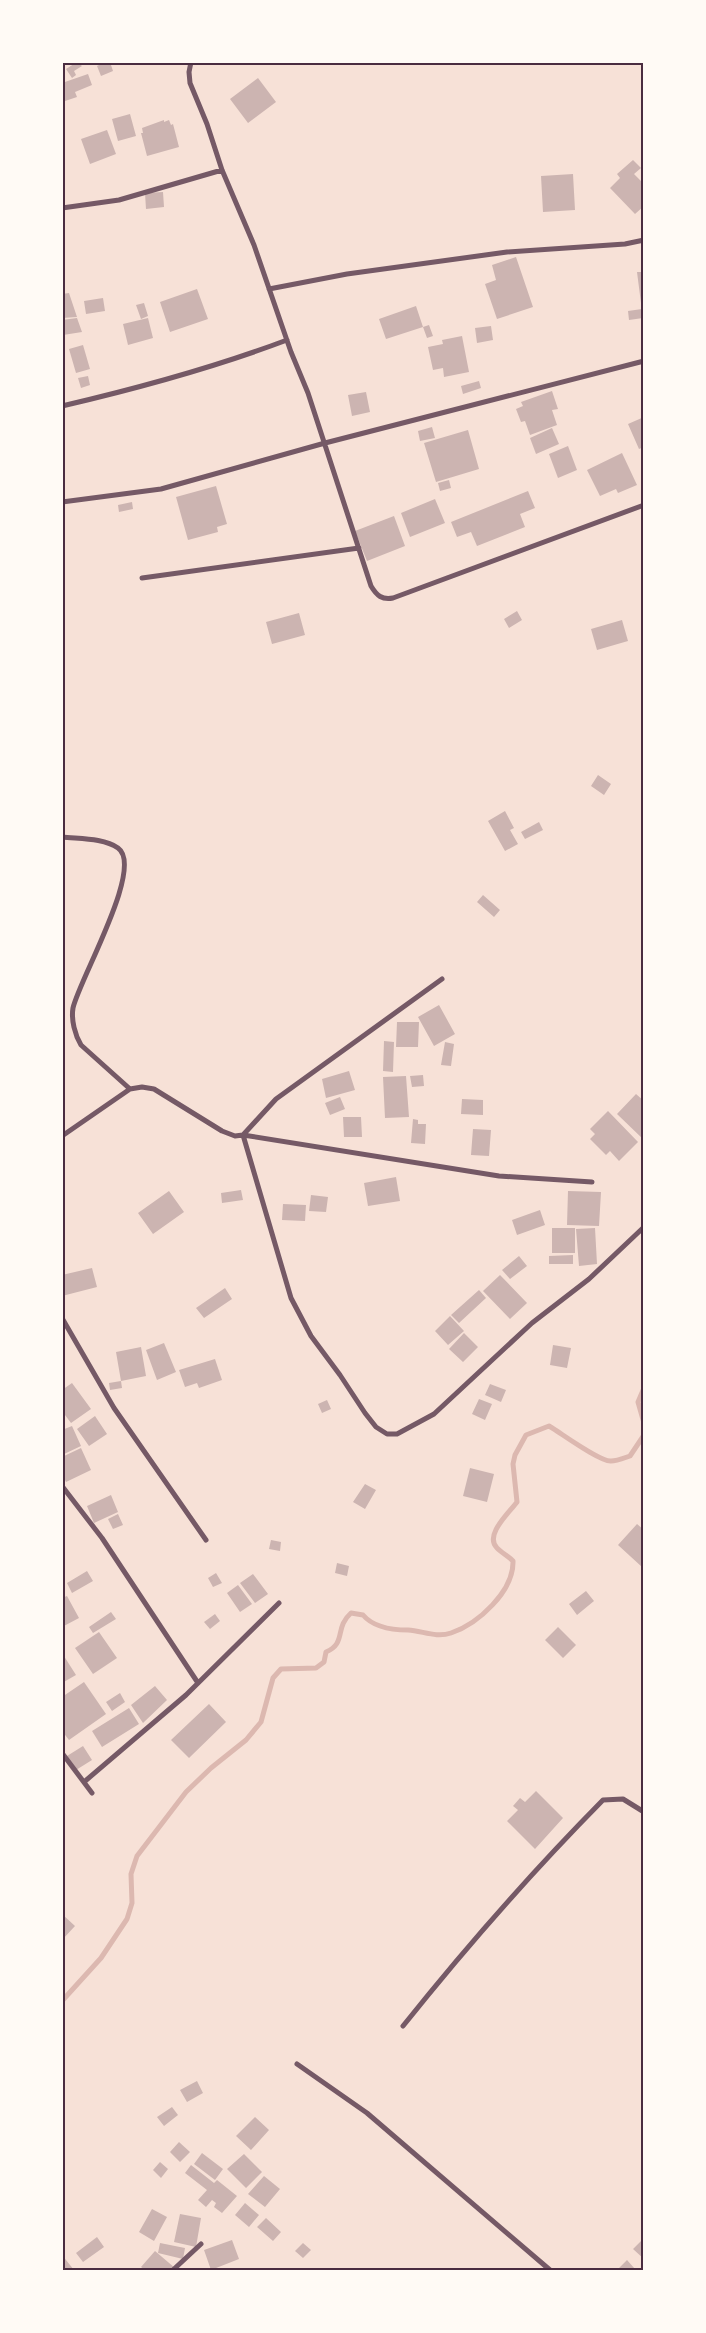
<svg xmlns="http://www.w3.org/2000/svg" width="706" height="2333" viewBox="0 0 706 2333" font-family="Rubik,sans-serif">
<rect width="100%" height="100%" fill="#f7e1d7"/>
<g fill="none" stroke-linecap="round" stroke-linejoin="round">
<!-- stream -->
<path stroke="#dcb8b0" stroke-width="5" d="M 644,1388 L 638,1402 L 644,1423
M 62,2001 L 101,1958 L 127,1919 L 132,1903 L 131,1874 L 137,1856 L 186,1792 L 211,1768 L 246,1740 L 261,1722 L 273,1678 L 281,1669 L 316,1668 L 324,1662 L 326,1652 C 347,1643 334,1628 351,1613 L 363,1615 C 374,1628 393,1630 408,1630 C 423,1631 436,1638 451,1633 C 478,1624 514,1591 513,1561 C 508,1556 502,1553 497,1548 C 484,1535 509,1513 517,1502 L 513,1464 L 515,1455 L 526,1435 L 549,1426 C 561,1433 600,1462 611,1461 C 617,1461 624,1458 630,1456 L 644,1435"/>
</g>
<!-- building -->
<path fill="#ccb4b1" d="M 77,62 L 82,66 L 74,71 L 76,75 L 72,78 L 66,69 Z
M 105,62 L 110,62 L 113,71 L 101,76 L 97,66 Z
M 88,74 L 92,85 L 75,92 L 77,97 L 62,102 L 62,83 Z
M 258,78 L 276,102 L 248,123 L 230,99 Z
M 130,114 L 136,136 L 118,141 L 112,119 Z
M 164,120 L 164,122 L 169,120 L 171,125 L 173,124 L 179,147 L 147,156 L 141,133 L 143,133 L 142,128 Z
M 107,130 L 116,154 L 90,164 L 81,139 Z
M 633,160 L 641,168 L 634,174 L 644,184 L 644,206 L 635,214 L 610,188 L 620,178 L 617,174 Z
M 573,174 L 575,210 L 543,212 L 541,176 Z
M 163,192 L 164,207 L 146,209 L 145,193 Z
M 516,257 L 533,307 L 497,319 L 485,284 L 496,280 L 492,265 Z
M 637,272 L 644,272 L 644,303 L 641,303 Z
M 197,289 L 208,319 L 170,332 L 160,302 Z
M 69,293 L 77,317 L 62,318 L 62,294 Z
M 103,298 L 105,311 L 86,314 L 84,301 Z
M 144,303 L 148,316 L 141,319 L 136,305 Z
M 416,306 L 423,327 L 386,339 L 379,319 Z
M 642,309 L 643,318 L 629,320 L 628,311 Z
M 77,318 L 82,332 L 63,335 L 62,320 Z
M 148,318 L 153,338 L 128,345 L 123,324 Z
M 429,325 L 433,336 L 427,338 L 423,327 Z
M 491,326 L 493,340 L 477,343 L 475,328 Z
M 462,336 L 469,372 L 444,377 L 443,368 L 433,370 L 428,347 L 443,344 L 442,340 Z
M 83,345 L 90,369 L 76,373 L 69,349 Z
M 88,376 L 90,385 L 81,388 L 78,378 Z
M 479,381 L 481,388 L 463,394 L 461,386 Z
M 552,391 L 558,409 L 552,410 L 557,425 L 530,435 L 525,421 L 521,422 L 516,409 L 523,406 L 521,402 Z
M 366,392 L 370,412 L 352,416 L 348,395 Z
M 644,417 L 644,447 L 639,449 L 628,424 Z
M 432,427 L 435,438 L 420,441 L 418,431 Z
M 552,428 L 559,444 L 536,454 L 530,438 Z
M 468,430 L 479,469 L 436,482 L 424,443 Z
M 568,446 L 577,470 L 558,478 L 549,454 Z
M 622,453 L 637,485 L 618,493 L 616,489 L 600,496 L 587,470 Z
M 449,480 L 451,488 L 440,491 L 438,483 Z
M 216,486 L 227,524 L 217,527 L 218,532 L 188,540 L 176,497 Z
M 528,491 L 535,508 L 520,514 L 525,527 L 477,546 L 471,532 L 457,537 L 451,522 Z
M 435,499 L 445,523 L 410,537 L 401,513 Z
M 132,502 L 133,509 L 119,512 L 118,505 Z
M 394,516 L 405,546 L 367,561 L 355,531 Z
M 517,611 L 522,620 L 509,628 L 504,619 Z
M 299,613 L 305,635 L 272,644 L 266,622 Z
M 622,620 L 628,641 L 597,650 L 591,629 Z
M 598,775 L 611,784 L 604,795 L 591,786 Z
M 505,811 L 514,828 L 510,830 L 518,844 L 505,851 L 488,821 Z
M 539,822 L 543,830 L 525,839 L 521,832 Z
M 483,895 L 500,910 L 494,917 L 477,902 Z
M 439,1005 L 455,1034 L 434,1046 L 418,1017 Z
M 397,1022 L 419,1022 L 418,1047 L 396,1047 Z
M 384,1041 L 394,1042 L 393,1072 L 383,1071 Z
M 445,1042 L 454,1044 L 451,1066 L 441,1065 Z
M 349,1071 L 355,1090 L 326,1098 L 322,1079 Z
M 423,1075 L 424,1086 L 412,1087 L 410,1076 Z
M 406,1076 L 409,1117 L 385,1118 L 383,1077 Z
M 636,1094 L 644,1101 L 644,1140 L 617,1114 Z
M 340,1097 L 345,1109 L 330,1115 L 325,1103 Z
M 462,1099 L 483,1100 L 483,1115 L 461,1114 Z
M 608,1111 L 638,1142 L 619,1161 L 610,1151 L 606,1155 L 590,1139 L 595,1134 L 590,1129 Z
M 343,1117 L 361,1117 L 362,1137 L 344,1137 Z
M 413,1119 L 418,1120 L 418,1124 L 426,1124 L 425,1144 L 411,1143 Z
M 473,1129 L 491,1130 L 489,1156 L 471,1155 Z
M 396,1177 L 400,1201 L 368,1206 L 364,1183 Z
M 241,1190 L 243,1200 L 222,1203 L 221,1193 Z
M 169,1191 L 184,1212 L 153,1234 L 138,1213 Z
M 568,1191 L 601,1192 L 599,1226 L 567,1225 Z
M 311,1195 L 328,1197 L 326,1212 L 309,1211 Z
M 283,1204 L 306,1205 L 305,1221 L 282,1220 Z
M 540,1210 L 545,1225 L 517,1235 L 512,1220 Z
M 552,1228 L 575,1228 L 575,1253 L 552,1253 Z
M 595,1228 L 597,1264 L 579,1266 L 576,1229 Z
M 573,1255 L 573,1264 L 549,1264 L 549,1256 Z
M 519,1256 L 527,1266 L 510,1279 L 502,1270 Z
M 92,1268 L 97,1287 L 62,1296 L 62,1275 Z
M 500,1275 L 527,1303 L 510,1319 L 483,1291 Z
M 225,1288 L 232,1299 L 204,1318 L 196,1308 Z
M 479,1290 L 486,1298 L 459,1323 L 451,1315 Z
M 450,1316 L 464,1331 L 448,1345 L 435,1331 Z
M 464,1333 L 478,1347 L 463,1362 L 449,1349 Z
M 164,1343 L 176,1372 L 157,1380 L 146,1350 Z
M 553,1345 L 571,1348 L 567,1368 L 550,1365 Z
M 141,1347 L 146,1376 L 121,1381 L 116,1352 Z
M 215,1359 L 222,1380 L 199,1388 L 197,1383 L 185,1387 L 179,1370 Z
M 121,1381 L 122,1388 L 110,1390 L 109,1383 Z
M 72,1383 L 91,1409 L 71,1423 L 62,1411 L 62,1390 Z
M 490,1384 L 506,1390 L 501,1402 L 485,1395 Z
M 479,1399 L 492,1404 L 485,1420 L 472,1414 Z
M 327,1400 L 331,1409 L 322,1413 L 318,1404 Z
M 95,1416 L 107,1434 L 89,1446 L 77,1429 Z
M 72,1426 L 81,1446 L 62,1455 L 62,1430 Z
M 81,1448 L 91,1470 L 66,1482 L 62,1474 L 62,1457 Z
M 470,1468 L 494,1474 L 487,1502 L 463,1496 Z
M 365,1484 L 376,1490 L 365,1509 L 353,1502 Z
M 111,1495 L 118,1512 L 94,1523 L 87,1506 Z
M 118,1514 L 123,1525 L 113,1529 L 108,1519 Z
M 637,1524 L 644,1530 L 644,1565 L 642,1567 L 618,1545 Z
M 271,1540 L 281,1542 L 280,1551 L 269,1549 Z
M 337,1563 L 349,1566 L 347,1576 L 335,1573 Z
M 87,1571 L 93,1581 L 72,1593 L 67,1583 Z
M 216,1573 L 222,1583 L 213,1587 L 208,1578 Z
M 253,1574 L 268,1594 L 255,1603 L 240,1583 Z
M 238,1585 L 252,1604 L 240,1612 L 227,1593 Z
M 586,1591 L 594,1601 L 577,1615 L 569,1604 Z
M 67,1596 L 79,1618 L 62,1627 L 62,1598 Z
M 111,1612 L 116,1619 L 93,1633 L 89,1627 Z
M 215,1614 L 220,1621 L 210,1629 L 204,1622 Z
M 558,1627 L 576,1645 L 563,1658 L 545,1640 Z
M 99,1632 L 117,1658 L 93,1674 L 75,1648 Z
M 62,1653 L 76,1675 L 62,1683 Z
M 84,1682 L 106,1714 L 69,1740 L 62,1731 L 62,1697 Z
M 155,1686 L 167,1700 L 143,1723 L 131,1705 Z
M 120,1693 L 125,1702 L 112,1711 L 106,1702 Z
M 209,1704 L 226,1722 L 189,1758 L 171,1740 Z
M 129,1708 L 139,1724 L 102,1747 L 92,1731 Z
M 83,1746 L 92,1760 L 76,1770 L 67,1756 Z
M 536,1791 L 563,1818 L 535,1849 L 507,1821 L 518,1810 L 513,1806 L 520,1798 L 525,1802 Z
M 62,1914 L 75,1926 L 62,1940 Z
M 197,2081 L 203,2093 L 187,2102 L 180,2090 Z
M 172,2107 L 178,2115 L 164,2126 L 157,2117 Z
M 255,2117 L 269,2130 L 251,2150 L 236,2136 Z
M 179,2142 L 190,2152 L 180,2162 L 170,2152 Z
M 202,2153 L 223,2169 L 215,2180 L 194,2164 Z
M 244,2154 L 262,2172 L 246,2188 L 227,2169 Z
M 160,2162 L 168,2169 L 161,2178 L 153,2170 Z
M 191,2165 L 214,2183 L 217,2180 L 237,2196 L 222,2213 L 214,2207 L 216,2203 L 212,2200 L 206,2207 L 198,2200 L 207,2190 L 185,2173 Z
M 264,2176 L 280,2189 L 265,2207 L 248,2194 Z
M 245,2203 L 259,2215 L 249,2227 L 235,2215 Z
M 152,2209 L 167,2217 L 154,2241 L 139,2232 Z
M 180,2214 L 201,2218 L 196,2247 L 174,2242 Z
M 266,2218 L 281,2232 L 273,2241 L 257,2227 Z
M 97,2237 L 104,2247 L 83,2262 L 76,2253 Z
M 644,2238 L 644,2259 L 633,2249 Z
M 232,2240 L 239,2259 L 211,2270 L 204,2250 Z
M 160,2243 L 185,2248 L 183,2259 L 158,2253 Z
M 303,2243 L 311,2250 L 303,2258 L 295,2251 Z
M 155,2251 L 175,2268 L 173,2270 L 145,2270 L 141,2267 Z
M 62,2255 L 74,2270 L 62,2270 Z
M 627,2260 L 635,2269 L 633,2270 L 617,2270 Z"/>
<g fill="none" stroke-linecap="round" stroke-linejoin="round">
<!-- minor -->
<path stroke="#755966" stroke-width="5" d="M 191,62 L 189,72 L 190,83 L 207,124 L 222,170 L 254,245 L 291,352 L 308,393 L 371,586 C 377,596 382,600 393,598 L 644,505
M 62,208 L 119,200 L 222,170
M 269,289 L 347,274 L 507,252 L 625,244 L 644,240
M 62,406 C 139,388 213,368 287,340
M 62,502 L 161,489 L 325,443 L 644,361
M 142,578 L 359,548
M 62,837 C 80,839 104,838 118,848 C 145,867 79,980 73,1008 C 71,1020 75,1035 81,1045 L 130,1089
M 62,1136 L 130,1089 L 142,1087 L 154,1089 L 222,1131 L 235,1136 L 243,1135 L 276,1099 L 442,979
M 592,1182 L 499,1176 L 243,1135 L 291,1298 L 311,1336 L 340,1375 L 365,1413 L 376,1427 L 387,1434 L 397,1434 L 434,1414 L 532,1323 L 589,1279 L 644,1227
M 62,1318 L 114,1408 L 206,1540
M 62,1486 L 102,1538 L 198,1683
M 62,1753 L 92,1793
M 84,1782 L 186,1695 L 279,1603
M 403,2026 C 466,1947 532,1872 603,1800 L 623,1799 L 644,1812
M 297,2064 L 367,2113 L 550,2270
M 173,2270 L 201,2244"/>
</g>
<!-- border -->
<rect width="706" height="2333" fill="none" stroke="#fffaf5" stroke-width="128"/>
<rect x="64" y="64" width="578" height="2205" fill="none" stroke="#4a2c40" stroke-width="2"/>
</svg>
